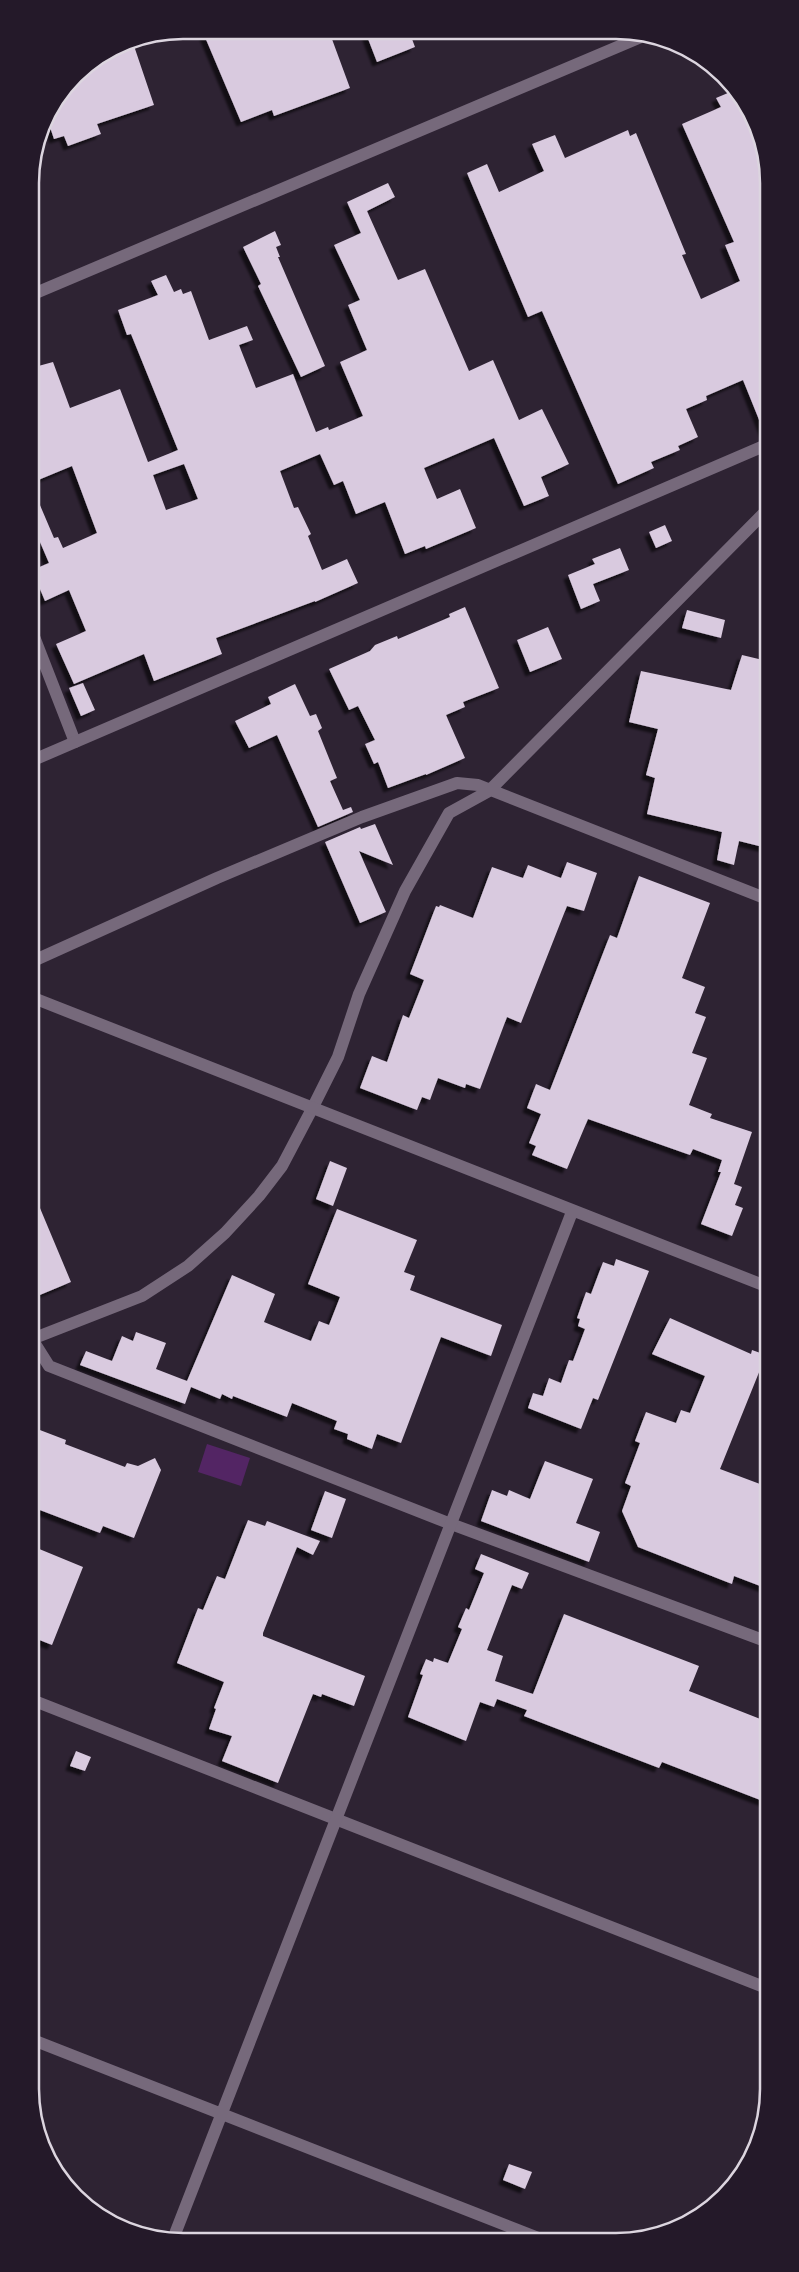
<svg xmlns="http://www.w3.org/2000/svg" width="799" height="2272" viewBox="0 0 799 2272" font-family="Ubuntu,sans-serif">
<defs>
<filter id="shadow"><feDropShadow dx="-4.5" dy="4.5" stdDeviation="1" flood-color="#0009"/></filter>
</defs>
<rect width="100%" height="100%" fill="#2e2333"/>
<!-- green -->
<path fill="#532564" d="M 207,1444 L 250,1458 L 241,1486 L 198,1472 Z"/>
<!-- building -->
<path fill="#d9cadf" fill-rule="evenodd" filter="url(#shadow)" d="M 202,30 L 329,31 L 350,88 L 274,116 L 272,110 L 241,122 Z
M 365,31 L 409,31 L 415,47 L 377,62 Z
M 132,40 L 154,105 L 97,124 L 101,134 L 68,146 L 64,136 L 54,139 L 46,115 L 82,68 L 125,42 Z
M 735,90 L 749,107 L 766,153 L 766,437 L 743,380 L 706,396 L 707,400 L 686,409 L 698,437 L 678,446 L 680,450 L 651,462 L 654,468 L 618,484 L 542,311 L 528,317 L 467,173 L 487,164 L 499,192 L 544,171 L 532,144 L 555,135 L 565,158 L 628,130 L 630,136 L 636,133 L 686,254 L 682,255 L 701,299 L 740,281 L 725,245 L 734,242 L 682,124 L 721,107 L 716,98 Z
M 388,183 L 395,197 L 367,211 L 398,280 L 425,269 L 469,371 L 493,360 L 519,420 L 542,409 L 569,464 L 541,477 L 549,496 L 524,506 L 494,438 L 424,468 L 437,499 L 460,489 L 476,528 L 426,549 L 425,546 L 405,554 L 385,502 L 356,514 L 343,481 L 334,485 L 320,454 L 280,471 L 294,508 L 298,507 L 311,534 L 308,536 L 322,570 L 347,559 L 358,583 L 315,602 L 315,601 L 216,638 L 222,654 L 154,681 L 144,654 L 74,684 L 56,644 L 86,631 L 69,590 L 45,601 L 32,570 L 49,563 L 37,535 L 31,538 L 31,484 L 54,538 L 58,537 L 63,548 L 97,533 L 72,466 L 31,483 L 31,368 L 53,362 L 70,408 L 120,389 L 148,462 L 178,450 L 131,334 L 127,335 L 118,310 L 158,295 L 151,281 L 166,275 L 174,292 L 181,289 L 183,294 L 191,291 L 209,340 L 247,326 L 253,340 L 239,345 L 256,388 L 293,374 L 316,432 L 328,427 L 329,430 L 363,416 L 340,362 L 367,350 L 348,305 L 360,300 L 334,245 L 361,233 L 347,202 ZM 184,464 L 198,499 L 166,510 L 153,475 Z
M 275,231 L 281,245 L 276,247 L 280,257 L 278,257 L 325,366 L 301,377 L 258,286 L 261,284 L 243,247 Z
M 665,525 L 672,541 L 656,548 L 649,532 Z
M 620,548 L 629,570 L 593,584 L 600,601 L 581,609 L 568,575 L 595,564 L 592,559 Z
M 465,607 L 499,688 L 463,702 L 465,707 L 446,715 L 465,758 L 426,775 L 426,774 L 388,788 L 378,762 L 374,764 L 365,744 L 375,740 L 358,706 L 349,710 L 329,669 L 370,651 L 375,645 L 397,636 L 398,639 L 450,617 L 449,614 Z
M 687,610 L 725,620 L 721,638 L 682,628 Z
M 548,627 L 562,659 L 530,672 L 517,640 Z
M 742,655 L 767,661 L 767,848 L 739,841 L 734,865 L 717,860 L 722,832 L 647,814 L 655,778 L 646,775 L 658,729 L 629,722 L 641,671 L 731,690 Z
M 83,683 L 95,710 L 81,716 L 69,688 Z
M 295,684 L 310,716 L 316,714 L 322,728 L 318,731 L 337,778 L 330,781 L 343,810 L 351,807 L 353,812 L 318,827 L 277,735 L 249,748 L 235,721 L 271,704 L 268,697 Z
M 375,824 L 393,865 L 359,851 L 386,912 L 360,923 L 325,842 L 360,827 L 361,829 Z
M 567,862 L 597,873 L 584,911 L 567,906 L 521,1023 L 507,1017 L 480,1089 L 466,1084 L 465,1088 L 438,1078 L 430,1100 L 422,1097 L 417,1110 L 360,1088 L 372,1056 L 387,1062 L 403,1015 L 409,1018 L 424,980 L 410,974 L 436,906 L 439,907 L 440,905 L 473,918 L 492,867 L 523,878 L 528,865 L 561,878 Z
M 639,876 L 710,903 L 682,978 L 705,987 L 695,1013 L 706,1017 L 692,1053 L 707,1058 L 689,1105 L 712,1114 L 710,1118 L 752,1132 L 734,1184 L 742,1187 L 735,1205 L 743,1208 L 732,1236 L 701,1224 L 721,1172 L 718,1172 L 722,1160 L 693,1149 L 690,1155 L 588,1119 L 567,1169 L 532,1155 L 536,1146 L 529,1143 L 541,1114 L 527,1108 L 536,1084 L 550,1090 L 610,935 L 617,938 Z
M 330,1161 L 347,1168 L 333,1206 L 316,1199 Z
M 32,1189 L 71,1282 L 35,1297 L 32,1289 Z
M 337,1209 L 417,1240 L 404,1272 L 415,1276 L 410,1290 L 502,1325 L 491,1356 L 441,1337 L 401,1443 L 377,1434 L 372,1449 L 347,1439 L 348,1434 L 334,1429 L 337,1421 L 292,1403 L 287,1417 L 233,1396 L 232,1399 L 222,1394 L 220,1399 L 191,1387 L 185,1404 L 80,1365 L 86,1351 L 112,1361 L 122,1336 L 133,1341 L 136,1332 L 166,1343 L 156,1369 L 187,1381 L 232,1275 L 275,1294 L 264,1322 L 311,1341 L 319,1321 L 329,1325 L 340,1297 L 308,1284 Z
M 616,1259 L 649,1271 L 598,1400 L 593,1398 L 581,1429 L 528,1408 L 533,1393 L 543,1396 L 549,1378 L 561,1383 L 569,1360 L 573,1361 L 585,1329 L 578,1326 L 580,1319 L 577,1318 L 586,1292 L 591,1294 L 603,1262 L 614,1266 Z
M 670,1318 L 751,1354 L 752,1350 L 766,1355 L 720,1469 L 768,1487 L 768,1589 L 734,1576 L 732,1584 L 638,1547 L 622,1511 L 631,1486 L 625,1483 L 640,1443 L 635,1441 L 646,1412 L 676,1423 L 681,1410 L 690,1413 L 705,1376 L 652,1354 Z
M 32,1427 L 66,1440 L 65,1444 L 125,1467 L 127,1463 L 138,1466 L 155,1458 L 161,1470 L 134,1538 L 103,1526 L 100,1533 L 32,1507 Z
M 545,1461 L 593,1479 L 576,1523 L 600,1532 L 589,1562 L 481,1521 L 492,1490 L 507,1496 L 509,1490 L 530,1499 Z
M 325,1491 L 346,1499 L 332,1538 L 311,1530 Z
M 248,1520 L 265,1526 L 267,1521 L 320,1541 L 313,1555 L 297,1547 L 263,1633 L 263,1636 L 365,1676 L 354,1706 L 322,1694 L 321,1697 L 313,1694 L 278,1783 L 222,1761 L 232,1736 L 209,1729 L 216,1709 L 214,1708 L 224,1682 L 177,1663 L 198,1608 L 203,1610 L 217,1576 L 225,1579 Z
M 32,1546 L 83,1567 L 52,1645 L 32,1637 Z
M 481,1554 L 529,1573 L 522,1589 L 512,1585 L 487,1650 L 503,1656 L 495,1681 L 533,1694 L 564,1614 L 699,1666 L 689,1691 L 768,1722 L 768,1803 L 662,1762 L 659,1768 L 524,1716 L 527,1710 L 497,1699 L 494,1707 L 480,1702 L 466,1741 L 408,1717 L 423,1675 L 420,1674 L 426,1659 L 433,1662 L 434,1658 L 448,1663 L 462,1629 L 458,1627 L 466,1608 L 469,1610 L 484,1573 L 475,1569 Z
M 76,1751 L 91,1757 L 85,1771 L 70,1766 Z
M 509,2164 L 532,2172 L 525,2189 L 503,2180 Z"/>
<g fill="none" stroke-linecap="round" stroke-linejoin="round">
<!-- minor -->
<path stroke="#76697b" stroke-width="12" d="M 31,629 L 75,742
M 31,962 L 217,878 L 362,817 L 457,783 L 478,785 L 767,899
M 32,1339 L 142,1296 L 188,1266 L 225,1233 L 259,1196 L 282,1166 L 312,1109 L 338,1057 L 359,994 L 405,891 L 449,813 L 489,791 L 766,511
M 32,1339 L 49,1366 L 451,1524 L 768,1642
M 32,1700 L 769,1989"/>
<!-- tertiary -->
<path stroke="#76697b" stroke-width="12" d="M 31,295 L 648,34
M 31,761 L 766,445
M 31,997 L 768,1287
M 33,2040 L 541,2239
M 173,2239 L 572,1212"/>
</g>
<!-- crop -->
<path d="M0 0H799V2272H0ZM183 39H616A144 144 0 0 1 760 183V2089A144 144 0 0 1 616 2233H183A144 144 0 0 1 39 2089V183A144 144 0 0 1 183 39Z" fill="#241929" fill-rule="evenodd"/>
<path fill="none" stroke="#dcd5df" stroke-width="2.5" d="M183 39H616A144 144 0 0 1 760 183V2089A144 144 0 0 1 616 2233H183A144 144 0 0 1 39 2089V183A144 144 0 0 1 183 39Z"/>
</svg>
